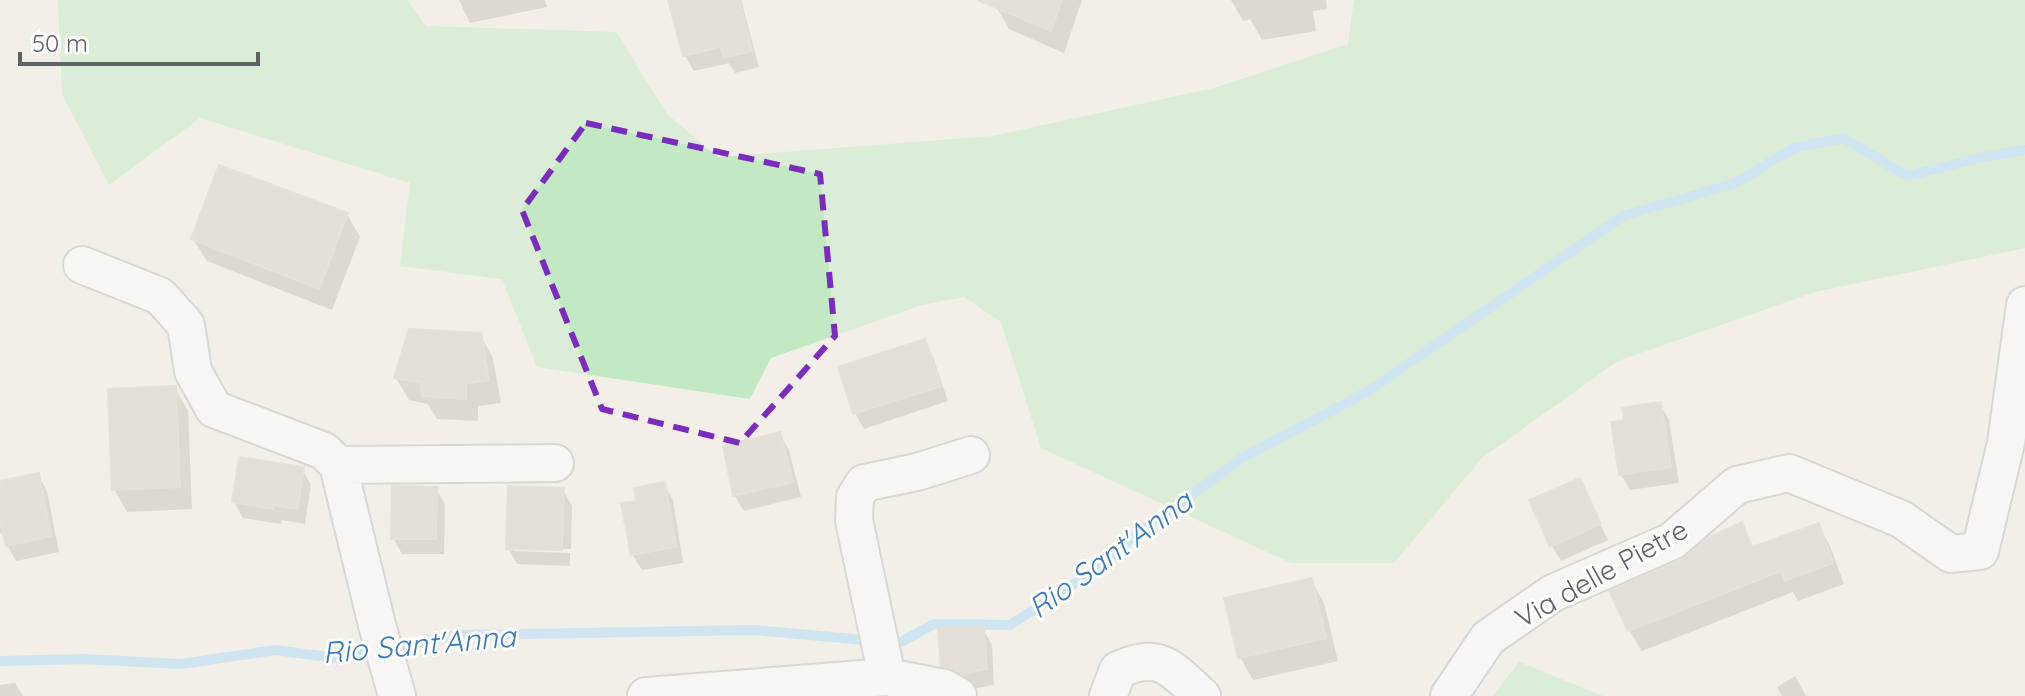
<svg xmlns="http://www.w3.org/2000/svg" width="2025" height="696" viewBox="0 0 2025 696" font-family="Quicksand,sans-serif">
<rect width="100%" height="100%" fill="#f1efe7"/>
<!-- green -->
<path fill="#c2eac2" d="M 58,0 L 407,0 L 426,26 L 616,32 L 667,114 L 718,157 L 993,136 L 1214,88 L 1348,44 L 1354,0 L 2025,0 L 2025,248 L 1815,292 L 1618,361 L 1483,457 L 1394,563 L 1291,563 L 1041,448 L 1001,322 L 964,297 L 922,305 L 771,358 L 750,399 L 537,367 L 502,279 L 400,266 L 410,183 L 200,118 L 109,185 L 62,94 Z
M 1519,662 L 1603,696 L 1493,696 Z"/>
<!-- shadow -->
<path fill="#0003" d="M 459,0 L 545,0 L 547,7 L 470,23 Z
M 682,0 L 741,0 L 759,67 L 735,73 L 729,63 L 694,71 L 685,56 Z
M 999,0 L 1082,0 L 1064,53 L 1009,29 L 996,6 Z
M 1231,0 L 1326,0 L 1327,9 L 1313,11 L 1316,31 L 1262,40 L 1250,19 L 1243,21 Z
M 347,214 L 360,237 L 332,310 L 207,261 L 193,239 Z
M 480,335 L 493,358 L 501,403 L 478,406 L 478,421 L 437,419 L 428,404 L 409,400 L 396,378 Z
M 924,341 L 933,357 L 948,401 L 864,429 L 855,413 Z
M 175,388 L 188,411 L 192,509 L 127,512 L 114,489 Z
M 1660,404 L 1669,420 L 1679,483 L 1630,490 L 1621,475 L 1626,421 Z
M 779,434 L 789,450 L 801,497 L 744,511 L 735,496 L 725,448 Z
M 302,469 L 311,485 L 305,524 L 282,520 L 281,524 L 243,518 L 234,502 Z
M 38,475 L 47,491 L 59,552 L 16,561 L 7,545 L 5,532 L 0,533 L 0,483 Z
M 1579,480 L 1608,540 L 1561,561 L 1552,546 Z
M 664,484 L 673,500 L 683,563 L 642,570 L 632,554 L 638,503 Z
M 436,489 L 445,504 L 444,554 L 402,554 L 393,538 Z
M 563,490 L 572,506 L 571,549 L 514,547 L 514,551 L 570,553 L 570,566 L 517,564 L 508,548 Z
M 1741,525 L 1755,549 L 1818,525 L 1830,546 L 1844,584 L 1798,601 L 1793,592 L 1642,651 L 1629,630 L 1682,562 Z
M 1311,580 L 1324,603 L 1338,661 L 1253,680 L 1240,657 Z
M 983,629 L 992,645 L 994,685 L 971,689 L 952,682 L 943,665 Z
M 1795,676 L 1806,696 L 1782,696 L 1777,687 Z
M 15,683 L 23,696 L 0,696 L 0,685 Z"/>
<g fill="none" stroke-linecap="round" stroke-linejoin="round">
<!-- stream -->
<path stroke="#a9d9ff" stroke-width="10" d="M 0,661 L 84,659 L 181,664 L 275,650 L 336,658 L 458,635 L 754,630 L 899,643 L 934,624 L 1010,625 L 1094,571 L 1132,538 L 1242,458 L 1367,392 L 1623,216 L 1736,183 L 1794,148 L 1844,138 L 1907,176 L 1979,158 L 2025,150"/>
</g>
<!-- building -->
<path fill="#ceccc5" stroke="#d6d1c4" stroke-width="2" d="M 668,0 L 739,0 L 752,51 L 724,58 L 721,47 L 683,56 Z
M 978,0 L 1062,0 L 1051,31 Z
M 219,165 L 348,213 L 319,289 L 191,239 Z
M 409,329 L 481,333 L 489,380 L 466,384 L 466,399 L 422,396 L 420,382 L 394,378 Z
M 925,339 L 941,386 L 853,414 L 838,367 Z
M 176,386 L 180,487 L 112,490 L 108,389 Z
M 1661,402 L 1671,467 L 1619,475 L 1611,422 L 1624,420 L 1622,408 Z
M 780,432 L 793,482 L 733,496 L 723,446 Z
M 239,457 L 304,467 L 297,509 L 273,505 L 273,509 L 232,502 Z
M 39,473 L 51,536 L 6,546 L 0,520 L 0,481 Z
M 1580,478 L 1601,524 L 1550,547 L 1529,500 Z
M 665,482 L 676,547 L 631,555 L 621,503 L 636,501 L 634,488 Z
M 392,486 L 437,487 L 436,539 L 391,539 Z
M 508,486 L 564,488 L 562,550 L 506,549 Z
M 1742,522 L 1752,547 L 1819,523 L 1833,563 L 1784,581 L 1781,571 L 1628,631 L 1609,591 L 1681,560 L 1707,538 Z
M 1312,578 L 1326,638 L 1238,658 L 1224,598 Z
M 984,627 L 987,669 L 961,674 L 941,666 L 938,628 Z"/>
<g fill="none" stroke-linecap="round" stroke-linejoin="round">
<!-- street casing -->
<g stroke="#b9bcc1" stroke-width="40">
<path id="street" d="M 82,265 L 160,296 L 186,325 L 193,371 L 214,409 L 324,451 L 338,465 L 377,625 L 397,696
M 338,465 L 555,463
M 887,677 L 854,520 L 855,497 L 864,483 L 917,472 L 971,455
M 646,696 L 887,677 L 944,688 L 958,696
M 1108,696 L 1118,670 C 1161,650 1171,669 1202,696
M 1449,696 L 1488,638 L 1553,593 L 1672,541 L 1737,485 L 1789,473 L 1901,519 L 1951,554 L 1980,551 L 2006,443 L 2025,305"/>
</g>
<!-- street -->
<use href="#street" stroke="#fff" stroke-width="36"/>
</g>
<!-- marked area -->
<path d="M0 0H2025V696H0ZM 586,123 L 820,174 L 835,336 L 740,443 L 602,409 L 522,210 Z" fill="#f1efe7" fill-opacity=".55" fill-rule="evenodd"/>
<path fill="none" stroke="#7b2cbf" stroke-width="6" stroke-dasharray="16 10" stroke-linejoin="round" d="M 586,123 L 820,174 L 835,336 L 740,443 L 602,409 L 522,210 Z"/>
<g text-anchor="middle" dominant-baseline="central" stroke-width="6" stroke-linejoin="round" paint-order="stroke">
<!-- street labels -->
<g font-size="28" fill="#5e6268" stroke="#fff">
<text transform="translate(1601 573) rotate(-29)">Via delle Pietre</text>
</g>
<!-- water labels -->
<g font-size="30" font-style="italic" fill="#3c78ba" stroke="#fff">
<text transform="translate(1110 554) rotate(-36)">Rio Sant'Anna</text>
<text transform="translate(419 644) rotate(-5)">Rio Sant'Anna</text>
</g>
</g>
<!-- scale -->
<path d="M20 52v12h238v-12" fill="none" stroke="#5e6268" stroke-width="4"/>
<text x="32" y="52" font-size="24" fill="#5e6268" stroke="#ffffff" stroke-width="6" paint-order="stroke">50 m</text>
</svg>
